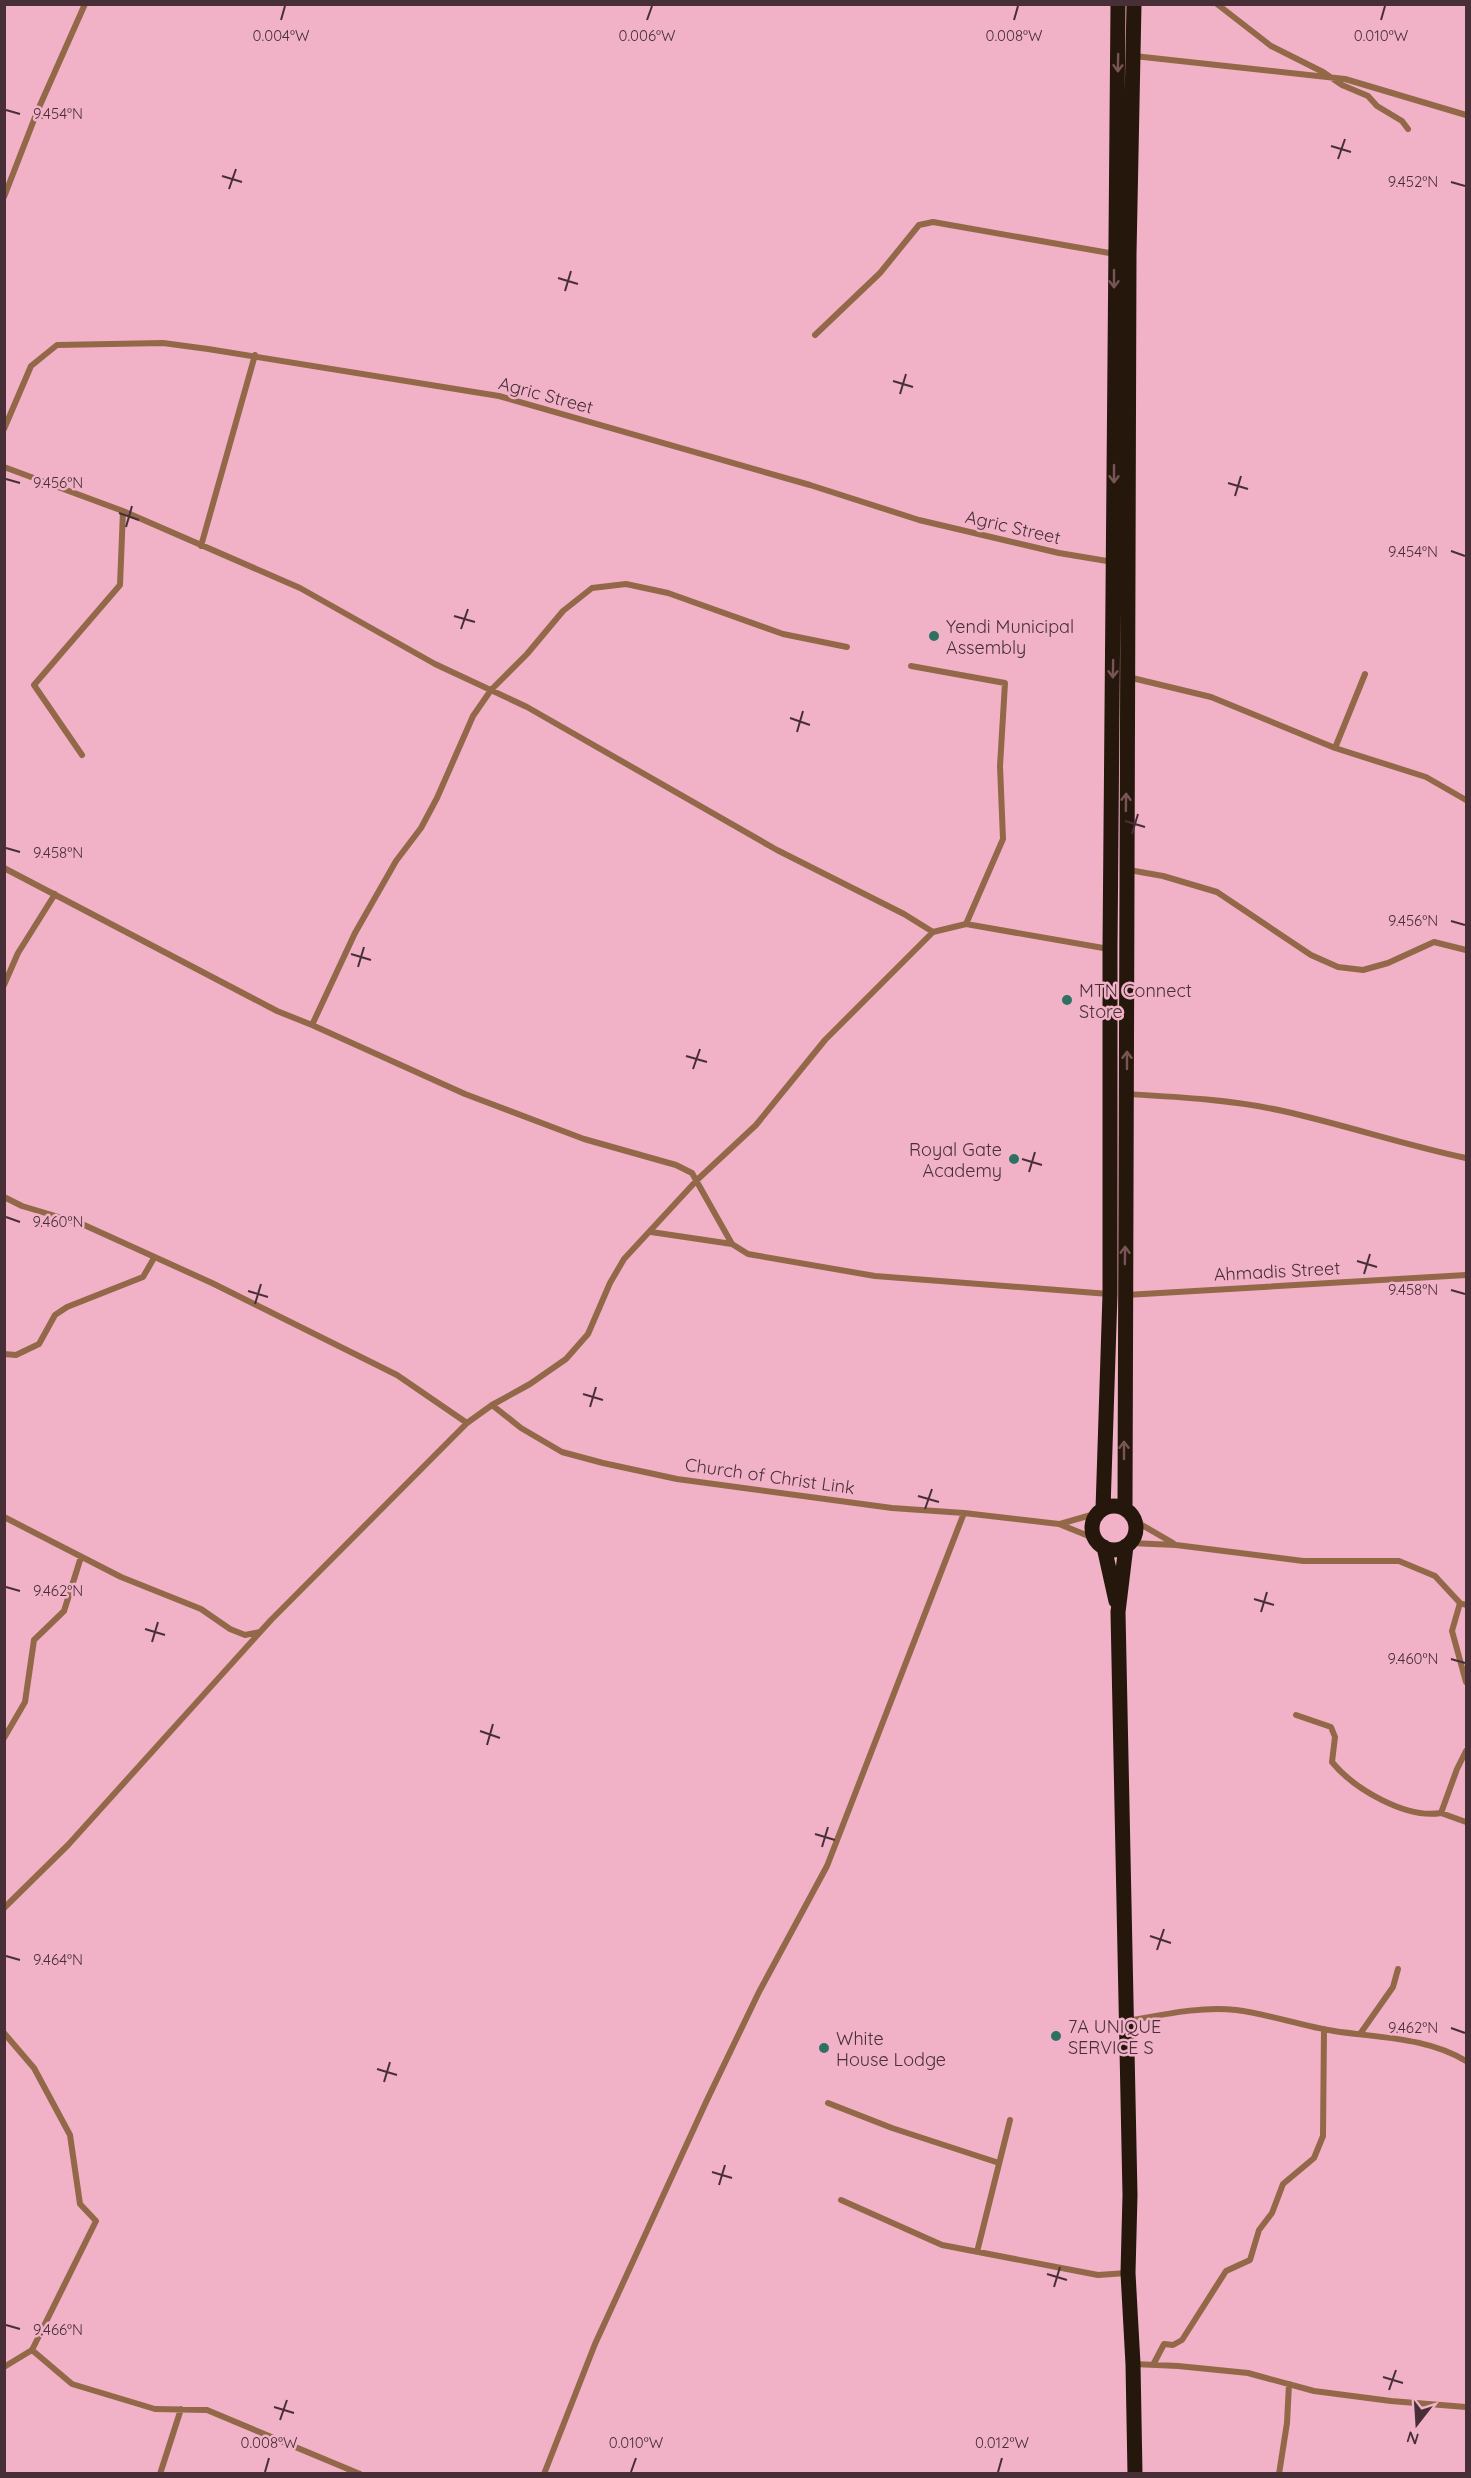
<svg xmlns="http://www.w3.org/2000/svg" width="1471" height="2478" viewBox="0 0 1471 2478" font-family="Quicksand,sans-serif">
<rect width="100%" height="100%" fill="#f1b2c7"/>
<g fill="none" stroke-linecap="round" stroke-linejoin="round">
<!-- street -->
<path stroke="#926849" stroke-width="6" d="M 1217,4 L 1271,46 L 1323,72 L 1342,85 L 1368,96 L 1377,106 L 1402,121 L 1408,129
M 1134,56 L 1345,79 L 1466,115
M 4,197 L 37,112 L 85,4
M 815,335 L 880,273 L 919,225 L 933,222 L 1115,254
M 4,429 L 31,366 L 57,345 L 163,343 L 208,349 L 499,396 L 810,485 L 919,520 L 1059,553 L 1113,562
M 4,467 L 123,511 L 300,588 L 435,664 L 527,707 L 777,850 L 904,914 L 933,932
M 201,546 L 255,355
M 911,666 L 1005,683 L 1000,766 L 1003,839 L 966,924
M 1128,677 L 1211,697 L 1335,748 L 1426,777 L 1466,800
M 1335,748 L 1365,674
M 82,755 L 34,685 L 120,585 L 123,511
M 4,868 L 277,1011 L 312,1025 L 465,1094 L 584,1139 L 676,1165 L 692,1173 L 732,1244
M 1129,870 L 1163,876 L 1217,892 L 1311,955 L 1338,967 L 1363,970 L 1388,963 L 1434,942 L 1466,950
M 4,985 L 18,953 L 55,894
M 312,1025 L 355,933 L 396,861 L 421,828 L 437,798 L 473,716 L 491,690 L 527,654 L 563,611 L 592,588 L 626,584 L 668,593 L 783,634 L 847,647
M 1127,1094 C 1179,1097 1233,1100 1283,1111 C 1345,1125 1405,1145 1466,1158
M 4,1197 L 22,1206 L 82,1224 L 212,1283 L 397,1375 L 467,1423
M 651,1232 L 732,1244 L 748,1254 L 875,1276 L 1109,1294
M 1126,1295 L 1466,1275
M 4,1354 L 16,1355 L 39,1344 L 55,1315 L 67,1307 L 143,1277 L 154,1258
M 492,1405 L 521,1428 L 562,1452 L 603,1463 L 677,1479 L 892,1508 L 964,1513 L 1059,1524 L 1096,1539
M 4,1517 L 121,1577 L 201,1609 L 230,1629 L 245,1635 L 260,1632
M 1135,1521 L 1173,1543
M 1060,1524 L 1098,1513
M 1130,1543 L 1176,1545 L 1303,1561 L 1399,1561 L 1435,1576 L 1460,1603 L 1466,1605
M 1460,1603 L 1452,1631 L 1466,1682
M 1296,1715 L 1331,1727 L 1335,1737 L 1332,1762 C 1354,1789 1406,1819 1441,1813
M 4,1738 L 25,1702 L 34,1640 L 64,1611 L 81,1557
M 1466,1751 L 1457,1769 L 1441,1813 L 1466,1822
M 4,1908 L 68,1845 L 271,1620 L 467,1423 L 492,1405 L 530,1384 L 566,1359 L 588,1334 L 610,1283 L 624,1259 L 697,1180 L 756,1125 L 825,1040 L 933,932 L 966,924 L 1109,949
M 1127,2021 C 1162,2015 1200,2006 1236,2010 C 1269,2014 1301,2026 1334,2031 C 1379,2038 1426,2037 1466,2061
M 4,2033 L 34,2068 L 70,2135 L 80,2204 L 96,2221 L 32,2350 L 72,2384 L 155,2409 L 207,2410 L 360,2474
M 1360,2034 L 1393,1987 L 1398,1969
M 828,2103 L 892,2128 L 999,2163
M 841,2200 L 942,2245 L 1098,2275 L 1127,2273
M 977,2252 L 1010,2120
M 1134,2364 L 1178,2366 L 1248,2373 L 1314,2391 L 1391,2401 L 1466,2407
M 1153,2365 L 1164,2344 L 1173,2345 L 1182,2340 L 1226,2271 L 1250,2260 L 1259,2230 L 1272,2213 L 1283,2184 L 1314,2158 L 1323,2136 L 1324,2029
M 4,2367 L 32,2350
M 160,2474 L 181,2409
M 544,2474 L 595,2344 L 707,2100 L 759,1992 L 827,1866 L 964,1513
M 1279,2474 L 1287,2423 L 1289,2384"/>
<!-- highway -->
<path stroke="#26170c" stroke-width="15" d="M1092 1528a22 22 0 1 1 44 0a22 22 0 1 1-44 0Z
M 1125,1508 L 1129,254 L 1134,4
M 1103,1509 L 1110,1294 L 1110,949 L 1118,4
M 1126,1546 L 1118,1612 L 1130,2195 L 1128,2273 L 1133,2364 L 1135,2474
M 1104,1547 L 1116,1601"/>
</g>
<!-- one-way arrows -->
<defs><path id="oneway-shaft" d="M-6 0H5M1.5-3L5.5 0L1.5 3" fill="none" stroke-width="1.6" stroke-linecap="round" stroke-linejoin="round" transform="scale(1.5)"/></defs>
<g stroke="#775557">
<use href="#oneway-shaft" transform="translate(1118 63) rotate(91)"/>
<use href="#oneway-shaft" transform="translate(1114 279) rotate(90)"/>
<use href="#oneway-shaft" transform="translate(1114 474) rotate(90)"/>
<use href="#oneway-shaft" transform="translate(1113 669) rotate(91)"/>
<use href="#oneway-shaft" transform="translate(1126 802) rotate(-89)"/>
<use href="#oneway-shaft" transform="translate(1127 1060) rotate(-90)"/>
<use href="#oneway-shaft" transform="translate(1125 1255) rotate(-89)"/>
<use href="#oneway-shaft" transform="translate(1124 1450) rotate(-90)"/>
</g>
<!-- ticks -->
<path fill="none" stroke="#482f37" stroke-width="2" d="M 281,20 L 285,6M 647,20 L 652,6M 1014,20 L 1018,6M 1381,20 L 1385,6M 6,110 L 20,114M 1331,146 L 1351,152M 1338,159 L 1345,139M 222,176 L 242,182M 1451,182 L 1465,186M 229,189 L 236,169M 558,278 L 578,284M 565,291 L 571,271M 893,381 L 913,387M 900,394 L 906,374M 6,479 L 20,483M 1228,483 L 1248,489M 1235,496 L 1241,476M 119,513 L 139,520M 126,527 L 132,506M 1451,551 L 1465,556M 454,616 L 475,622M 461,629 L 468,609M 790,718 L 810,725M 797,732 L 803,711M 1125,821 L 1145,827M 1132,834 L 1138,814M 6,848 L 20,852M 1451,921 L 1465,925M 351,954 L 371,960M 358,967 L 364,947M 686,1056 L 707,1062M 693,1069 L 700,1049M 1022,1159 L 1042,1165M 1029,1172 L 1035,1152M 6,1217 L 20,1222M 1357,1261 L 1377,1267M 1364,1274 L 1370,1254M 1451,1290 L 1465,1294M 248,1291 L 268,1297M 255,1304 L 261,1284M 583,1394 L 603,1400M 590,1407 L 596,1387M 918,1496 L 939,1502M 925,1509 L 932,1489M 6,1587 L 20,1591M 1254,1599 L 1274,1605M 1261,1612 L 1267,1592M 145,1629 L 165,1635M 152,1642 L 158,1622M 1451,1659 L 1465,1663M 480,1731 L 500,1738M 487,1745 L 493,1724M 815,1834 L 835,1840M 822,1847 L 828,1827M 1150,1936 L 1171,1943M 1157,1950 L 1164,1929M 6,1956 L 20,1960M 1451,2028 L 1465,2033M 377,2069 L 397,2075M 384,2082 L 390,2062M 712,2172 L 732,2178M 719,2185 L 725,2165M 1047,2274 L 1067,2280M 1054,2287 L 1060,2267M 6,2325 L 20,2329M 1383,2377 L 1403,2383M 1389,2390 L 1396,2370M 274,2407 L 294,2413M 280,2420 L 287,2400M 265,2472 L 269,2458M 631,2472 L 636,2458M 998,2472 L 1002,2458"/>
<!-- markers -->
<g fill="#2e7163" stroke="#f1b2c7" stroke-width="2">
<circle cx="934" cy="636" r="6"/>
<circle cx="1067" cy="1000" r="6"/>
<circle cx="1014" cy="1159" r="6"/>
<circle cx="1056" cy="2036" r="6"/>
<circle cx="824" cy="2048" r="6"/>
</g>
<g text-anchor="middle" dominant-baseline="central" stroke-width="5" stroke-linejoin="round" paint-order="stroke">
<!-- street labels -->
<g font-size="18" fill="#482f37" stroke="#f1b2c7">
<text transform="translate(546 395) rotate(15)">Agric Street</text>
<text transform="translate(1013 527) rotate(13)">Agric Street</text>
<text transform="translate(1277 1271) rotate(-3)">Ahmadis Street</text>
<text transform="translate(770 1476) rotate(8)">Church of Christ Link</text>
</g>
<!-- poi labels -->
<g font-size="18" fill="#482f37" stroke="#f1b2c7" text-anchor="start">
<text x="946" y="626">Yendi Municipal<tspan x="946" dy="21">Assembly</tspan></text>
<text x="1079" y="990">MTN Connect<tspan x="1079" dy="21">Store</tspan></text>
<text x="1002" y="1149" text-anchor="end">Royal Gate<tspan x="1002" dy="21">Academy</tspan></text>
<text x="1068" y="2026">7A UNIQUE<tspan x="1068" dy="21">SERVICE S</tspan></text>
<text x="836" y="2038">White<tspan x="836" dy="21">House Lodge</tspan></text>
</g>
</g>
<g font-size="15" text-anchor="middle" fill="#482f37" stroke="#f1b2c7" stroke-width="5" stroke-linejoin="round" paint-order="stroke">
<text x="281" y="41">0.004°W</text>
<text x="647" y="41">0.006°W</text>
<text x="1014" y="41">0.008°W</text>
<text x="1381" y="41">0.010°W</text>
<text x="58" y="119">9.454°N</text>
<text x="1413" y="187">9.452°N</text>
<text x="58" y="488">9.456°N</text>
<text x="1413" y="557">9.454°N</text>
<text x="58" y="858">9.458°N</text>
<text x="1413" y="926">9.456°N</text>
<text x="58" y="1227">9.460°N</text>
<text x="1413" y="1295">9.458°N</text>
<text x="58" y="1596">9.462°N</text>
<text x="1413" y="1664">9.460°N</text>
<text x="58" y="1965">9.464°N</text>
<text x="1413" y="2033">9.462°N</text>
<text x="58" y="2335">9.466°N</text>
<text x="269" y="2448">0.008°W</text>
<text x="636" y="2448">0.010°W</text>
<text x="1002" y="2448">0.012°W</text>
</g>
<!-- border -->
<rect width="1471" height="2478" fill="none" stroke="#482f37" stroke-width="12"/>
<!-- north arrow -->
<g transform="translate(1417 2424) rotate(197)" stroke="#f1b2c7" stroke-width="4.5" paint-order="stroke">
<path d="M0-4.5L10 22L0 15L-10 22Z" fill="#482f37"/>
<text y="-9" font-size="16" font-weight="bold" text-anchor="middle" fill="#482f37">N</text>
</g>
</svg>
